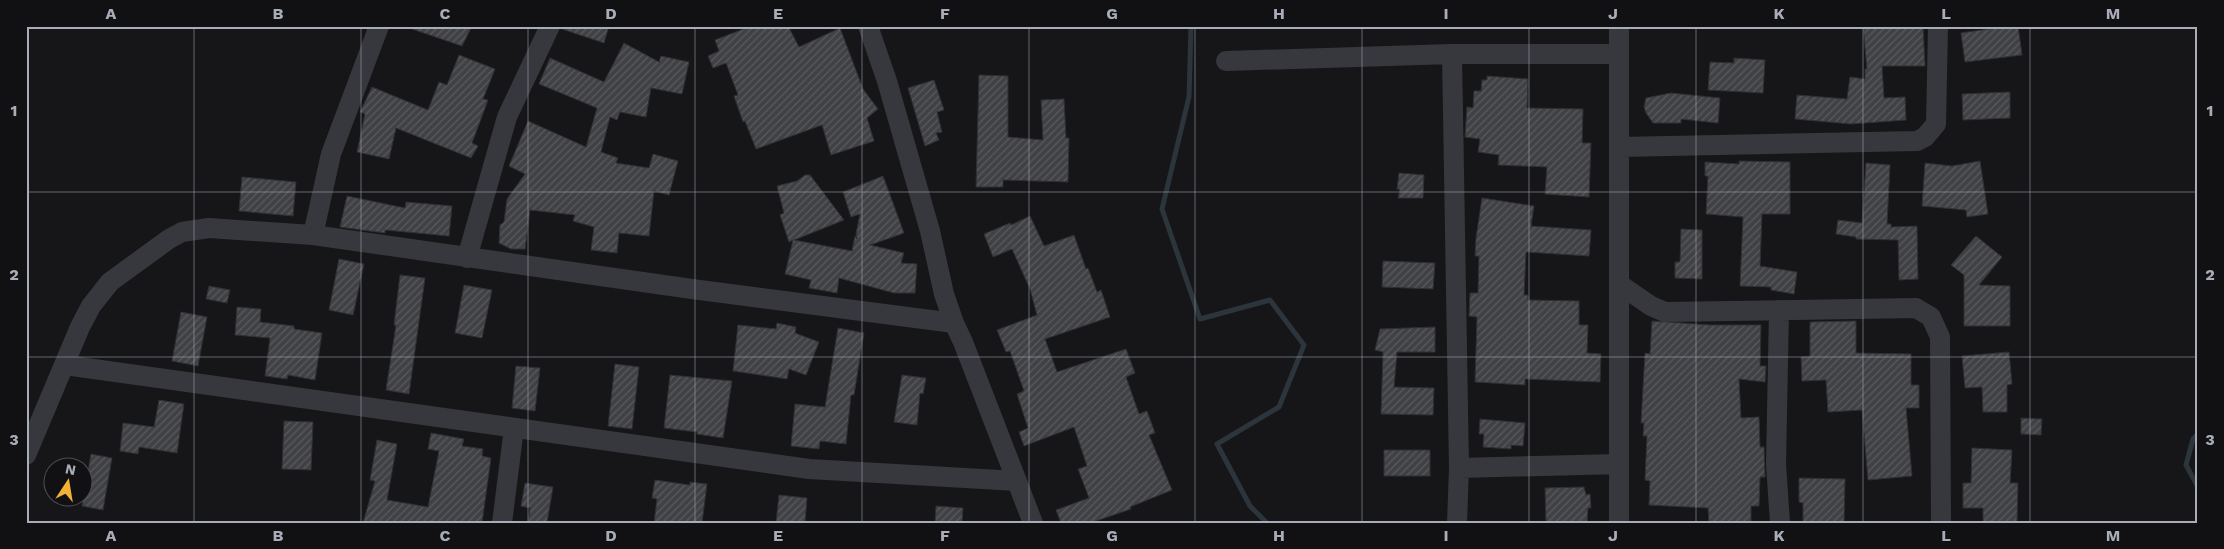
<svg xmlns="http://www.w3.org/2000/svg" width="2224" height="549" viewBox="0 0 2224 549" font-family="'Work Sans',sans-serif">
<defs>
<pattern id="building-hatch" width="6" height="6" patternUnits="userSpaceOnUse" patternTransform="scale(1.25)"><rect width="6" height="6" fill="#404145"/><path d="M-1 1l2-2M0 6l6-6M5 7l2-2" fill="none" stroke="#595a5e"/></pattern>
</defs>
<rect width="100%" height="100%" fill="#161618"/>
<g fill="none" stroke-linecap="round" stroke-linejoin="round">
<!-- stream -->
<path stroke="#2c353c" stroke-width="5" d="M 1191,26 L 1189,97 L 1162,209 L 1200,319 L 1270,300 L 1304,345 L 1279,407 L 1217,444 L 1250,506 L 1267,523
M 2198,434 L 2193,439 L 2186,465 L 2198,487"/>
</g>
<!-- building -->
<path fill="url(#building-hatch)" stroke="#303034" d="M 412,26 L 472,26 L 462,46 L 412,29 Z
M 562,26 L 609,26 L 604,43 L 562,29 Z
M 751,26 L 788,26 L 799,47 L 840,28 L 863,89 L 878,109 L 867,118 L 874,141 L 831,155 L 822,125 L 756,149 L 745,121 L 743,122 L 734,96 L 738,95 L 726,63 L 713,68 L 708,56 L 719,51 L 715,40 Z
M 1863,26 L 1923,26 L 1925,66 L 1882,66 L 1884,98 L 1905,97 L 1906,120 L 1851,124 L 1795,119 L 1797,95 L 1847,99 L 1850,77 L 1865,79 L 1865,69 L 1867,69 Z
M 2009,26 L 2018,26 L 2022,55 L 1965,62 L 1961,33 Z
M 624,43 L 659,62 L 661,56 L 689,62 L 682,94 L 651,88 L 646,117 L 620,112 L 617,120 L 610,117 L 601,152 L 618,158 L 616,163 L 649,168 L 653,154 L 678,161 L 669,195 L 654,191 L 649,236 L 619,233 L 617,253 L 591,250 L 594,227 L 573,221 L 575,215 L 530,210 L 525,249 L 511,249 L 499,243 L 500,225 L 504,222 L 507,199 L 525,174 L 509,166 L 528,121 L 586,147 L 597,108 L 539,84 L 550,58 L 604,82 Z
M 459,55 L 495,69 L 483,99 L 488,100 L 472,143 L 478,146 L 471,158 L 396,128 L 389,159 L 357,152 L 365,114 L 360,112 L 372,87 L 428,110 L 439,82 L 447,85 Z
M 1734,58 L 1765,60 L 1763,93 L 1708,90 L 1710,62 L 1734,63 Z
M 979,75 L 1008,76 L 1008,137 L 1043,140 L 1041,100 L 1064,99 L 1066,138 L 1069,138 L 1068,182 L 1003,180 L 1003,187 L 976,187 Z
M 1487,76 L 1528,79 L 1527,108 L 1583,109 L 1582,143 L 1591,143 L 1589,197 L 1545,194 L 1547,167 L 1498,165 L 1499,155 L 1478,152 L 1480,139 L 1465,137 L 1467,107 L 1473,108 L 1474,91 L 1481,91 L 1482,80 L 1487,80 Z
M 934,80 L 944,110 L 937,112 L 942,132 L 936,133 L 939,140 L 925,146 L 908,88 Z
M 2010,92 L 2010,118 L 1963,120 L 1962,94 Z
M 1671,93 L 1720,98 L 1718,123 L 1681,119 L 1681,123 L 1653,123 L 1646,113 L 1644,107 L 1646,98 Z
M 1739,161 L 1790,162 L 1790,214 L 1762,214 L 1760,266 L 1797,272 L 1794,294 L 1771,290 L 1771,287 L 1740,286 L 1743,217 L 1706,214 L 1708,176 L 1705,176 L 1705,162 L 1739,164 Z
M 1980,161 L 1988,214 L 1967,217 L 1966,210 L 1922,206 L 1925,163 L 1952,166 Z
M 1866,163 L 1890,165 L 1887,224 L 1891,224 L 1891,227 L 1917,226 L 1918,279 L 1899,280 L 1898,240 L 1856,239 L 1856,237 L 1836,234 L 1838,220 L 1862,223 Z
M 1399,173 L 1424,175 L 1423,198 L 1398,198 L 1400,190 L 1397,189 Z
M 805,175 L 810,175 L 844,220 L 794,240 L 852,251 L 855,236 L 857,239 L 856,234 L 860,214 L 851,217 L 843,192 L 883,176 L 904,233 L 870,245 L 904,253 L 901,263 L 917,264 L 915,293 L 894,293 L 839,278 L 837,293 L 809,288 L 811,280 L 785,274 L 793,240 L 789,242 L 780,215 L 784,213 L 777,186 L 797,181 Z
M 242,177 L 296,182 L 293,216 L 239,211 Z
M 347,196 L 405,208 L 406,202 L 452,206 L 449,236 L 385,230 L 385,233 L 340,227 Z
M 1482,198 L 1534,206 L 1531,226 L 1591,230 L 1589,256 L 1526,252 L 1524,295 L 1528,295 L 1528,300 L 1579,301 L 1579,325 L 1588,325 L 1587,353 L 1601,354 L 1600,382 L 1525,379 L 1525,385 L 1475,382 L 1477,317 L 1469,316 L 1470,293 L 1478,293 L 1479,256 L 1475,256 L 1476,238 Z
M 1030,216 L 1044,246 L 1074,235 L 1086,269 L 1088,268 L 1097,292 L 1101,290 L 1110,317 L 1045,339 L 1057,372 L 1126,349 L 1135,373 L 1126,377 L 1139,414 L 1147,411 L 1155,433 L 1149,435 L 1172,490 L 1130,507 L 1131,509 L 1090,523 L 1061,523 L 1056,510 L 1089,498 L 1078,469 L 1087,466 L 1074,427 L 1024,446 L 1019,432 L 1028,428 L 1017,394 L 1024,391 L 1010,351 L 1006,352 L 997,330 L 1037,315 L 1030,289 L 1012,249 L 993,257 L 984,234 L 1010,223 L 1011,225 Z
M 1681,229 L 1702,230 L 1702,279 L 1675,278 L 1675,262 L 1680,262 Z
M 1976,236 L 2002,257 L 1979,285 L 2010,286 L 2010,326 L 1964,326 L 1964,275 L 1951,265 Z
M 339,259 L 364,264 L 353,315 L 329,310 Z
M 1383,261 L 1435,263 L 1433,289 L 1382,287 Z
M 400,275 L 425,278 L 409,394 L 386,390 L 396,325 L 394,325 Z
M 464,285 L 492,290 L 482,338 L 455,333 Z
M 209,286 L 230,290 L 227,303 L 206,299 Z
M 237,307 L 261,309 L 260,322 L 294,326 L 294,329 L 322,333 L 315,380 L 288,375 L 287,379 L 265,376 L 270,338 L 235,335 Z
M 181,312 L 207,317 L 198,366 L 172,361 Z
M 1652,321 L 1710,325 L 1761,325 L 1760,366 L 1766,366 L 1765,382 L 1739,379 L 1741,418 L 1759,417 L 1760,447 L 1764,447 L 1765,477 L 1760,477 L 1759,506 L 1751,506 L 1751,523 L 1709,523 L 1708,508 L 1649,505 L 1650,481 L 1645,480 L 1647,436 L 1643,436 L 1644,423 L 1641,423 L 1645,353 L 1650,354 Z
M 1856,321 L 1856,353 L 1911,354 L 1911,385 L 1919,385 L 1919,408 L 1906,408 L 1912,476 L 1868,480 L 1862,410 L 1828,412 L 1826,380 L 1802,381 L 1801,357 L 1810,356 L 1810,322 Z
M 777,323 L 796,327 L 795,333 L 819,342 L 806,375 L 789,369 L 787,379 L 733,371 L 738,325 L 776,329 Z
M 1435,327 L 1435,352 L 1397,352 L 1394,387 L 1434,388 L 1433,415 L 1381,414 L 1383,352 L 1375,350 L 1380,329 Z
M 838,328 L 864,333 L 854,395 L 851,395 L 846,444 L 820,441 L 819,449 L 791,446 L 795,404 L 825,407 Z
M 2009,352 L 2012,384 L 2007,385 L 2007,412 L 1983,412 L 1982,387 L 1965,388 L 1962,356 Z
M 615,364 L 639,367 L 632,429 L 608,426 Z
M 516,366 L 540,368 L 535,411 L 512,408 Z
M 670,375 L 732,381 L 723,438 L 697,434 L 697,432 L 664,428 Z
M 902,375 L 926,378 L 923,394 L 920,393 L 917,425 L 894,422 Z
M 159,400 L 184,404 L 177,453 L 139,447 L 138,454 L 120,451 L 123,423 L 154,427 Z
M 2021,418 L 2042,419 L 2041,435 L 2021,434 Z
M 1480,419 L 1525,423 L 1523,446 L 1511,445 L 1511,449 L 1483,447 L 1484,434 L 1479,434 Z
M 284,421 L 313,422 L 311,470 L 282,469 Z
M 431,433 L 464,439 L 462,446 L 483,449 L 482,456 L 491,458 L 482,523 L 363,523 L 375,481 L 370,480 L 377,440 L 397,444 L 387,500 L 428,507 L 439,451 L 428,449 Z
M 1972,448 L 2012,450 L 2010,483 L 2018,483 L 2017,523 L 1983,523 L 1983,508 L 1963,508 L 1963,483 L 1971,483 Z
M 1384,450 L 1430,450 L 1430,476 L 1384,476 Z
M 91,454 L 112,458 L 103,510 L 82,506 Z
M 1799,478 L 1845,479 L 1844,523 L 1803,523 L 1803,503 L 1799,502 Z
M 655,480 L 690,485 L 690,482 L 707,484 L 702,523 L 654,523 L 657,499 L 652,498 Z
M 525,483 L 553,487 L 547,523 L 528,523 L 530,508 L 521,506 Z
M 1584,487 L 1586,495 L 1590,494 L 1591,508 L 1588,508 L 1587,523 L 1546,523 L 1545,488 Z
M 779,495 L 807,498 L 805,523 L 776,523 Z
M 936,506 L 963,508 L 962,523 L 935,523 Z"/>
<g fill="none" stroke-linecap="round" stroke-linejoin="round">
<!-- minor -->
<path stroke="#37383d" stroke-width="20" d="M 868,26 L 887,81 L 930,231 L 944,294 L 954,323
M 1452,54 L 1459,468 L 1457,523
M 1619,54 L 1619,26
M 1226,61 L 1452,54 L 1619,54 L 1619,523
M 1619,147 L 1917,141 L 1925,137 L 1936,124 L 1938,26
M 313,235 L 331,154 L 379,26
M 467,258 L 507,117 L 550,26
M 1619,284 L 1651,306 L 1665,312 L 1916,308 L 1931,317 L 1940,337 L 1941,523
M 1779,310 L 1776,464 L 1780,523
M 65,365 L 809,469 L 1017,481
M 26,455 L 80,327 L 91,306 L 110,282 L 169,239 L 182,232 L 209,228 L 313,235 L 692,289 L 954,323 L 963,342 L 1033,523
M 1459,468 L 1619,464
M 502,523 L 514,428"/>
</g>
<!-- grid -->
<path fill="none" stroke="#a8adb8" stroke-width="1" stroke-opacity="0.55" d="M 194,26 L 194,523M 361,26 L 361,523M 528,26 L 528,523M 695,26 L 695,523M 862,26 L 862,523M 1029,26 L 1029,523M 1195,26 L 1195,523M 1362,26 L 1362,523M 1529,26 L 1529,523M 1696,26 L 1696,523M 1863,26 L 1863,523M 2030,26 L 2030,523M 26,192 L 2198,192M 26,357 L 2198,357"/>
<!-- border -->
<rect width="2224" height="549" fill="none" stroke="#111113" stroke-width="55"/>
<!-- north arrow -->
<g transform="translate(68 482) rotate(12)"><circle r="24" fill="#111113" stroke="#4d4f55"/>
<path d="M0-4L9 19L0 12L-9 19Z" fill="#f2b134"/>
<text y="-8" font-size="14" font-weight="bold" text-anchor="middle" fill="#a8adb8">N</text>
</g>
<rect x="28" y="28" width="2168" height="494" fill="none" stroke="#a8adb8" stroke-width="2"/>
<g font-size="16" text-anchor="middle" font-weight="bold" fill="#a8adb8">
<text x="111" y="19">A</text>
<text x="278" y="19">B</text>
<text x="445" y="19">C</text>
<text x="611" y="19">D</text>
<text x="778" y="19">E</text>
<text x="945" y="19">F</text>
<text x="1112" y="19">G</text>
<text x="1279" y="19">H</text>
<text x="1446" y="19">I</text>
<text x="1613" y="19">J</text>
<text x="1779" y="19">K</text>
<text x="1946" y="19">L</text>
<text x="2113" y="19">M</text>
<text x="14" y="116">1</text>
<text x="2210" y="116">1</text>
<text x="14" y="280">2</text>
<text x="2210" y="280">2</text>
<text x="14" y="445">3</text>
<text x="2210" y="445">3</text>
<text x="111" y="541">A</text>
<text x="278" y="541">B</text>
<text x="445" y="541">C</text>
<text x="611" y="541">D</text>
<text x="778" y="541">E</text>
<text x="945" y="541">F</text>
<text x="1112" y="541">G</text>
<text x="1279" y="541">H</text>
<text x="1446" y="541">I</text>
<text x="1613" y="541">J</text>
<text x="1779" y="541">K</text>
<text x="1946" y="541">L</text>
<text x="2113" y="541">M</text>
</g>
</svg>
